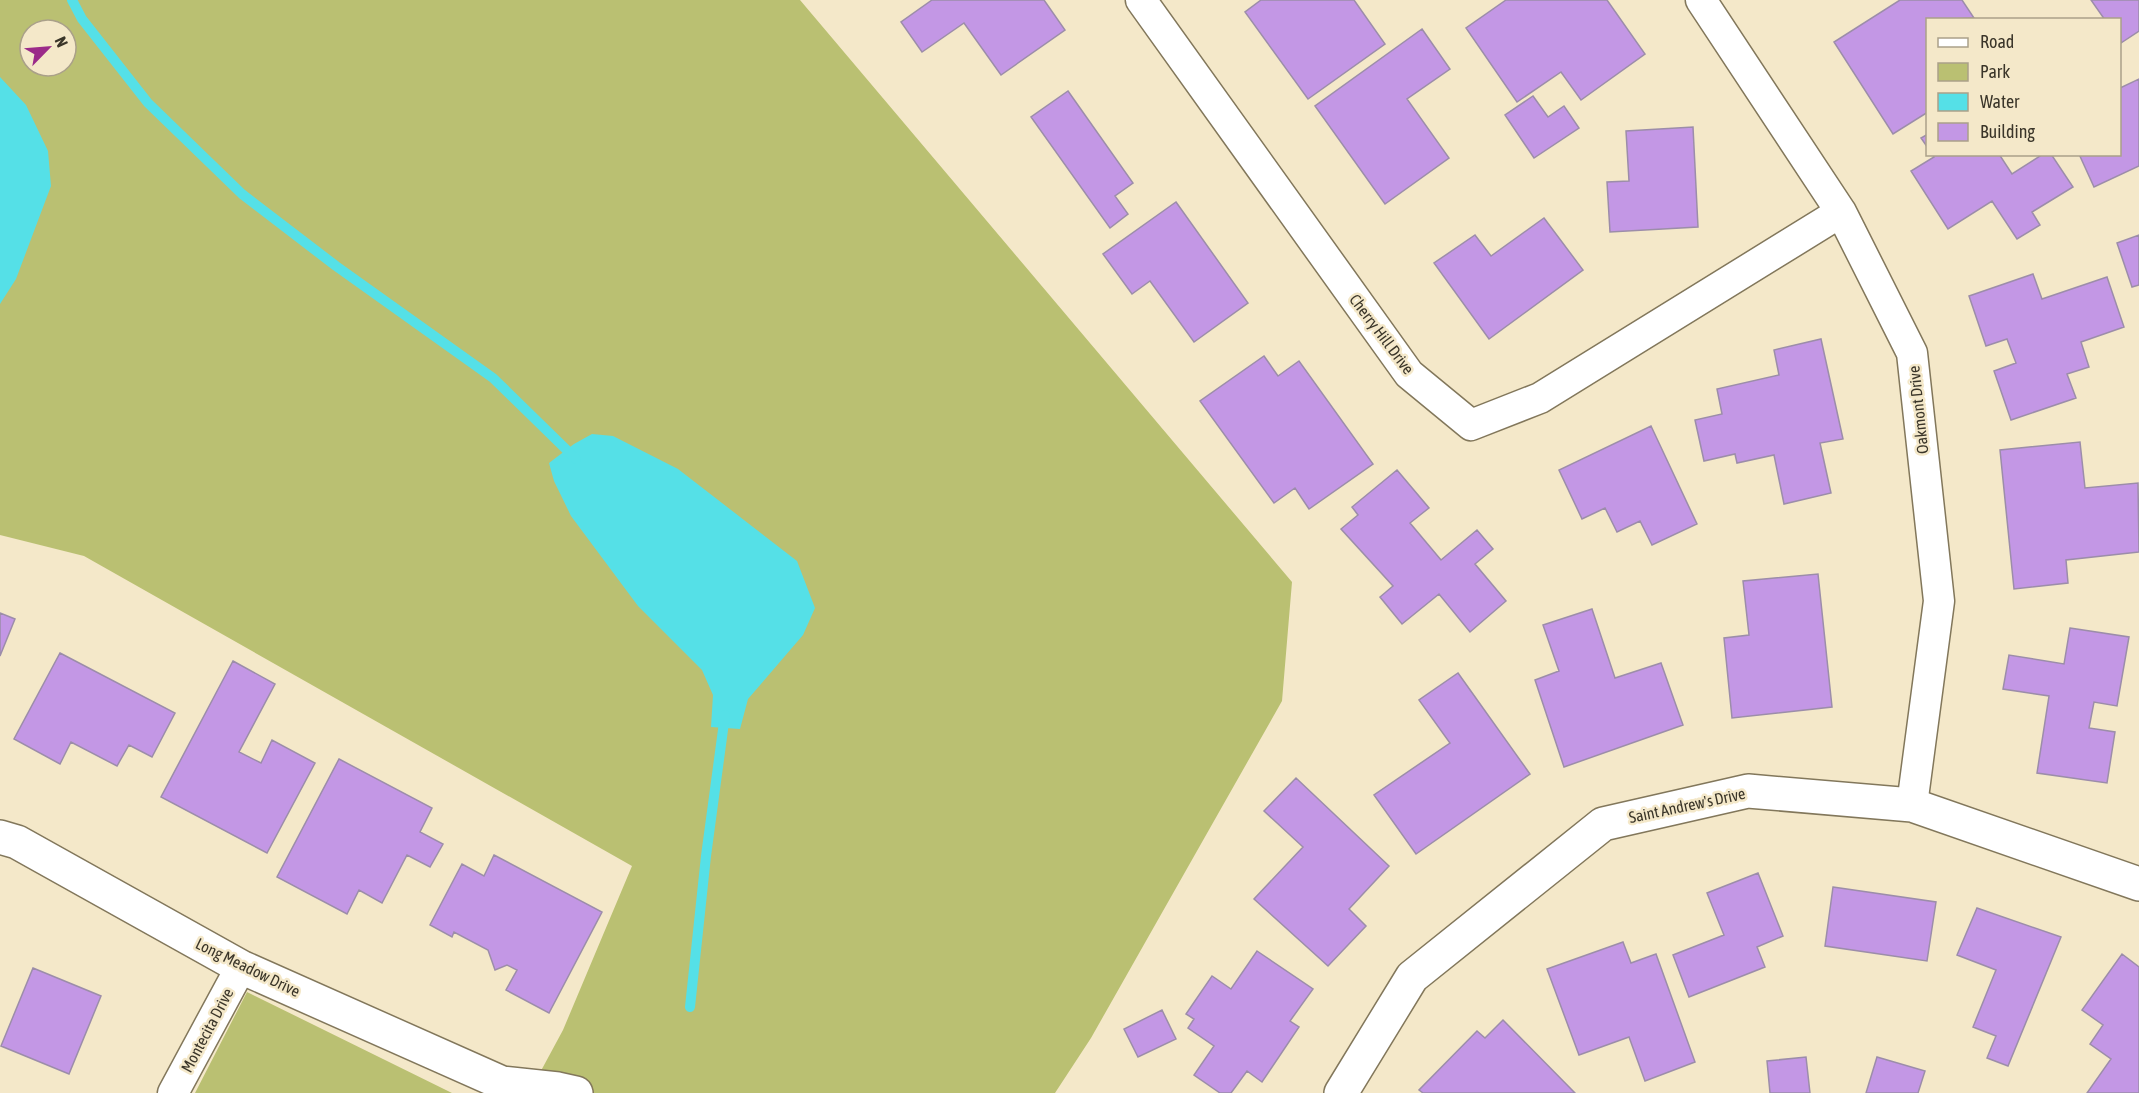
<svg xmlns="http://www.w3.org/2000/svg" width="2139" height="1093" viewBox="0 0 2139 1093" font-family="'Asap Condensed',sans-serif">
<rect width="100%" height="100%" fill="#f4e8c9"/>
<!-- green -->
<path fill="#bac072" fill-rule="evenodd" d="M 0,0 L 800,0 L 1292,582 L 1282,701 L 1091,1038 L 1055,1093 L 529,1093 L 563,1030 L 632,866 L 84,556 L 0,535 ZM 30,30 L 66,30 L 66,66 L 30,66 Z
M 247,992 L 452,1093 L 195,1093 Z"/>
<!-- water -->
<path fill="#55e0e7" d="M 0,77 L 26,105 L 48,151 L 51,186 L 16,279 L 0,304 Z
M 592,434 L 613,436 L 678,469 L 797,561 L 815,608 L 803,635 L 748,699 L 740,729 L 711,727 L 713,695 L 702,670 L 638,606 L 571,516 L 554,481 L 549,463 L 574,444 Z"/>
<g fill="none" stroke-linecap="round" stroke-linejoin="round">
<!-- stream -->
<path stroke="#55e0e7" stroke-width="10" d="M 72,0 L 82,19 L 148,103 L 242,194 L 336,266 L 493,378 L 576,459
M 690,1007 L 706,856 L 725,715"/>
</g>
<!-- building -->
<path fill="#c397e5" stroke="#9c8da9" stroke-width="1.5" d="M 932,0 L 1044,0 L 1065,30 L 1001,75 L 964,23 L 922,52 L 901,22 Z
M 1261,0 L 1354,0 L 1385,44 L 1308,99 L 1245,12 Z
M 1506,0 L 1607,0 L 1645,54 L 1581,100 L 1561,72 L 1517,102 L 1466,28 Z
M 1900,0 L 1962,0 L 1974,18 L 1928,20 L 1928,112 L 1893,134 L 1834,42 Z
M 2091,0 L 2139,0 L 2139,31 L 2121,43 L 2120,20 L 2105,20 Z
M 1422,29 L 1450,69 L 1407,99 L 1449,158 L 1385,204 L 1315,106 Z
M 2139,79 L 2139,166 L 2094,187 L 2079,154 L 2120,154 L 2120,88 Z
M 1068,91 L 1133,183 L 1115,196 L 1128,214 L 1110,228 L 1031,117 Z
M 1533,96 L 1548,117 L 1564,106 L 1579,128 L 1534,158 L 1505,115 Z
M 1693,127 L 1698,227 L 1610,232 L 1607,182 L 1629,181 L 1626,131 Z
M 1928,134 L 1928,148 L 1921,138 Z
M 1932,154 L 1999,154 L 2012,174 L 2043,154 L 2051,154 L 2073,187 L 2032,212 L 2040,225 L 2017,239 L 1992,201 L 1948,229 L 1911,171 L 1934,157 Z
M 1176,202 L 1248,303 L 1194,342 L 1150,281 L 1132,294 L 1103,254 Z
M 1544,218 L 1583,270 L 1489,339 L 1434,263 L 1475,235 L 1491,256 Z
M 2139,235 L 2139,285 L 2132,287 L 2117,243 Z
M 2033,274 L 2042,299 L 2107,277 L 2124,327 L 2081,342 L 2089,367 L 2067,374 L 2076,398 L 2011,420 L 1994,371 L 2016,363 L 2007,339 L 1986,346 L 1969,296 Z
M 1821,339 L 1843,439 L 1820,443 L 1831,493 L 1784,504 L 1774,455 L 1737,463 L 1735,454 L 1704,461 L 1695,420 L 1722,414 L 1717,389 L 1779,375 L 1774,350 Z
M 1264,356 L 1278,376 L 1299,361 L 1373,464 L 1309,509 L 1295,488 L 1274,503 L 1200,401 Z
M 1651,426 L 1697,524 L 1652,545 L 1640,521 L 1617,532 L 1605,508 L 1582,519 L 1559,470 Z
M 2080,442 L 2085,488 L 2138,483 L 2139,552 L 2066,560 L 2068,583 L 2014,589 L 2000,450 Z
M 1397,470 L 1429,508 L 1410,523 L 1441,560 L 1477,530 L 1493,549 L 1475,564 L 1506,601 L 1470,632 L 1439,594 L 1402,624 L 1380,597 L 1393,586 L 1341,529 L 1358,515 L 1352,507 Z
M 1818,574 L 1832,707 L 1732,718 L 1724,638 L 1749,635 L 1743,581 Z
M 1592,609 L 1615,678 L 1661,663 L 1683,725 L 1564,767 L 1535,680 L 1559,671 L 1543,625 Z
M 0,613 L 15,619 L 0,656 Z
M 2070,628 L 2129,637 L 2117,706 L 2094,702 L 2089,728 L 2115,732 L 2107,783 L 2037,773 L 2049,696 L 2003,689 L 2009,655 L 2064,664 Z
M 60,653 L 175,713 L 152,757 L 129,745 L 117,766 L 71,742 L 60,764 L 14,739 Z
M 233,661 L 275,684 L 239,752 L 261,763 L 272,740 L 315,763 L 267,853 L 161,797 Z
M 1458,673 L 1530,774 L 1416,854 L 1374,795 L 1450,743 L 1419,700 Z
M 339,759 L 432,808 L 420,832 L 443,844 L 430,867 L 407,855 L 382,903 L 359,890 L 347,914 L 277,877 Z
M 1296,778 L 1389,866 L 1349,909 L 1366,926 L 1328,966 L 1254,899 L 1303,847 L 1264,811 Z
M 494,855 L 602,912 L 549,1013 L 506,990 L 517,970 L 507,965 L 495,970 L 488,950 L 454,932 L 452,937 L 430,925 L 462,864 L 484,876 Z
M 1758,873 L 1783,936 L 1757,947 L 1765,967 L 1689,997 L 1673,955 L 1724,935 L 1707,893 Z
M 1833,887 L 1936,902 L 1927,961 L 1825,946 Z
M 1977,908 L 2061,937 L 2008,1066 L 1987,1058 L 1996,1036 L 1973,1027 L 1996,970 L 1957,955 Z
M 1623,942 L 1631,963 L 1656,954 L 1695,1062 L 1645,1081 L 1629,1037 L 1579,1055 L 1547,969 Z
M 1257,951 L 1313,989 L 1290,1021 L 1299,1027 L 1262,1082 L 1247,1071 L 1231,1093 L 1220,1093 L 1194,1075 L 1214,1046 L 1188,1028 L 1194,1019 L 1186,1014 L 1212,976 L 1231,989 Z
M 2122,954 L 2139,967 L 2139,1093 L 2087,1093 L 2111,1059 L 2090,1044 L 2103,1025 L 2082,1010 Z
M 33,968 L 101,996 L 69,1074 L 1,1046 Z
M 1162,1010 L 1176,1039 L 1138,1057 L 1124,1029 Z
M 1503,1020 L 1575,1093 L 1423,1093 L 1419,1090 L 1477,1031 L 1485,1038 Z
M 1806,1057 L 1810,1093 L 1770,1093 L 1767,1061 Z
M 1877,1057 L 1925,1071 L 1918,1093 L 1866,1093 Z"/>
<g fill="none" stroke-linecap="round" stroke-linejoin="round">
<!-- street casing -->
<g stroke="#82775b" stroke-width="33">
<path id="street" d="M 1141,0 L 1409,374 L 1471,425 L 1540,398 L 1841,212
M 1701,0 L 1841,212 L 1912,353 L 1939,601 L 1912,805
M 173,1093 L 241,967"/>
</g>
<!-- secondary casing -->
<g stroke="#82775b" stroke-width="36">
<path id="secondary" d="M 0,837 L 17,842 L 241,967 L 502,1083 L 516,1093
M 502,1083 L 558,1089 L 576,1093
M 1341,1093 L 1412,977 L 1603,824 L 1748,791 L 1912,805 L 2139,884"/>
</g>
<!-- street -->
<use href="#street" stroke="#fff" stroke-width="30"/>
<!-- secondary -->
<use href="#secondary" stroke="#fff" stroke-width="33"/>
</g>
<g text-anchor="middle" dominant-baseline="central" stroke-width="5" stroke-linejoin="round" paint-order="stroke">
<!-- street labels -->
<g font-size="16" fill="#3a3529" stroke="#f4e8c9">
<text transform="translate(1382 334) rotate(53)">Cherry Hill Drive</text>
<text transform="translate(1918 410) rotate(-96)">Oakmont Drive</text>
<text transform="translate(1687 805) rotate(-12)">Saint Andrew's Drive</text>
<text transform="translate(248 967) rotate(26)">Long Meadow Drive</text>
<text transform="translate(207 1030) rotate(-62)">Montecita Drive</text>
</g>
</g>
<!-- legend -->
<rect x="1926" y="18" width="195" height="138" fill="#f4e8c9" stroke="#aaa089" stroke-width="1.5"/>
<rect x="1938" y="38" width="30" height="9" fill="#ffffff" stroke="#aaa089" stroke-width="1.5"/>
<text x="1980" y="48" font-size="18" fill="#3a3529">Road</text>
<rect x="1938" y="63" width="30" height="18" fill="#bac072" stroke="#aaa089" stroke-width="1.5"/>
<text x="1980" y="78" font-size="18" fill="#3a3529">Park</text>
<rect x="1938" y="93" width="30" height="18" fill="#55e0e7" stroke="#aaa089" stroke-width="1.5"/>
<text x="1980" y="108" font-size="18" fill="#3a3529">Water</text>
<rect x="1938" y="123" width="30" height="18" fill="#c397e5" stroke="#aaa089" stroke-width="1.5"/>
<text x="1980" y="138" font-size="18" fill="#3a3529">Building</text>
<!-- north arrow -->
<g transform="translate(48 48) rotate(65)"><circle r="28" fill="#f4e8c9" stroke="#aaa089" stroke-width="1.5"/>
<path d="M0-4.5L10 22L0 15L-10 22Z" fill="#9b2b89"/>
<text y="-9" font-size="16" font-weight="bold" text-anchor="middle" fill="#3a3529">N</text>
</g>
</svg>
